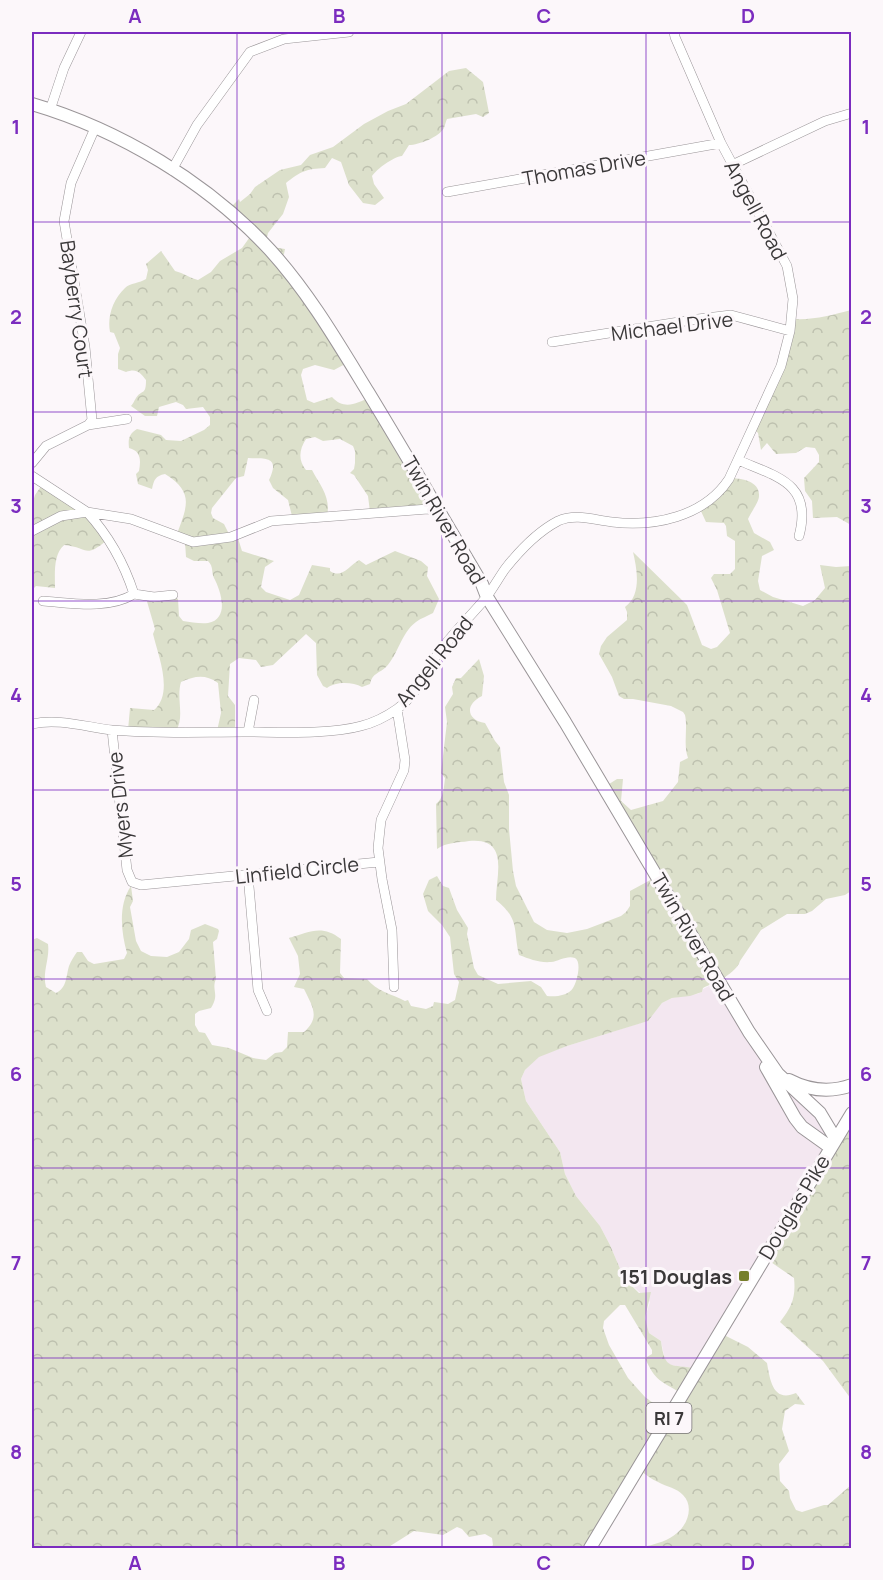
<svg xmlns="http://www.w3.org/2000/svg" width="883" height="1580" viewBox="0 0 883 1580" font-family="Manrope,sans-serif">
<defs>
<pattern id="forest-crowns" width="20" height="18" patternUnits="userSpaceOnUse" patternTransform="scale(1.5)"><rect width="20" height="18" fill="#dce0cb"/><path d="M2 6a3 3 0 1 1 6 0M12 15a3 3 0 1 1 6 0" fill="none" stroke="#bec1af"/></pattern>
</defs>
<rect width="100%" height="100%" fill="#fcf7fa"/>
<!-- built -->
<path fill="#f3e7f0" d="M 715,983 L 757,1046 L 834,1135 L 697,1369 L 670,1365 L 665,1360 L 661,1341 L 649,1333 L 645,1318 L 650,1302 L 624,1278 L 610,1245 L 600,1226 L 576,1196 L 565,1174 L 560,1152 L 526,1101 L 521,1079 L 525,1070 L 539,1056 L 567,1046 L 647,1021 L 662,1003 L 672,998 L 697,994 L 702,992 L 703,989 Z"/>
<!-- forest -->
<path fill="url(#forest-crowns)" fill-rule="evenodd" d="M 466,68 L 483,82 L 489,113 L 483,117 L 476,114 L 447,119 C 446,121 445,125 444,128 C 439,137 419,145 409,145 L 402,156 C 393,157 377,169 372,176 L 374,184 L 384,198 L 375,205 L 363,203 L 349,185 L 341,162 L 332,158 L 325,168 C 306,169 301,171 286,183 L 289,197 L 283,214 L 268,233 L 265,246 L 285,249 L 284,254 L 278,260 L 347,363 L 334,370 L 315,365 L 303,369 L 301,375 L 307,400 L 314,403 L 332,397 C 344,410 356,404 370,397 L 435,505 L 370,512 L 368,496 L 354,475 L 350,473 L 354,469 L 355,463 L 355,451 L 353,446 L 340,439 L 323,441 L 315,437 L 306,439 C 299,450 298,460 306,470 L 312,470 C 321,487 331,497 327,517 L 293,520 L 288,500 L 273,488 L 269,480 C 281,455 264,459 248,458 L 244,476 L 236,478 L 212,508 L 211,513 L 213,518 L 224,524 L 230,536 L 237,535 L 242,551 L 274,561 L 265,567 L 261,587 L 266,592 L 290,600 L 299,595 L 312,565 L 330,568 L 330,571 C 342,579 349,566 359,560 L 366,565 L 395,551 L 421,561 L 428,567 L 427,576 L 439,599 L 433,613 C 428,616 421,618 416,622 C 401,633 398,655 386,667 C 380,673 372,673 370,684 L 362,687 C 353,682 336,681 327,688 L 323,686 L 317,675 L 316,643 L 306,634 L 273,665 L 261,667 L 256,660 L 239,658 L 230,664 L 228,696 L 235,705 L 235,729 L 217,731 L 221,713 L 218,683 C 205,674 195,676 181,682 C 176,698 185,717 176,731 L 128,730 L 130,708 L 154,710 C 174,693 158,655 153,634 L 155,629 L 146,598 L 172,595 L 178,599 L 179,616 L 183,621 C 191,622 200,624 208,623 C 230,619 221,591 214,578 C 211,572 214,567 208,561 L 194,561 L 186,557 L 185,542 L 176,537 C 186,508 196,493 165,474 C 155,476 154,480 152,489 L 138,484 L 136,474 L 139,471 C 141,460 141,451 129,448 C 128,439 129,434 137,429 L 161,435 L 166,440 L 181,441 L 204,430 L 210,425 L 210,417 L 203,407 L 186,409 L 183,405 L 176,402 L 159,407 L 157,416 L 145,416 L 131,406 C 133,404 134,401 136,398 C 142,389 146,396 146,380 C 140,372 136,368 126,372 L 118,369 L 118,354 L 120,348 L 114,333 L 110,332 C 107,317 113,299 125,288 C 130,283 140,283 146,279 L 148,270 L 146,264 L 161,251 L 175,271 C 184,273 189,278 198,280 L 211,272 L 220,261 L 242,248 L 252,234 L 228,210 L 239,199 L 240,202 L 250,194 L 255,187 L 280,170 L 301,165 L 310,155 L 333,147 L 364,124 L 388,111 L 406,104 L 449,71 Z
M 851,310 L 851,525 L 837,517 L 813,518 L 812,501 L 805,491 L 804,478 L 819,462 L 819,455 L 815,448 L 806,447 L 796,453 L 776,454 L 767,443 L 761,450 L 758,433 L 753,428 L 794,319 C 815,320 832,315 851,310 Z
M 733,478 C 742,479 760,481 759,496 C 759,502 751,512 748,519 L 754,533 L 770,542 L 774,550 L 762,556 L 758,581 L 760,590 L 773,597 L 803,606 L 815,600 L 825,588 L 820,565 L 836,567 L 851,566 L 851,891 L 845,895 L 826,899 L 812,911 L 805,914 L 787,914 L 761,930 L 740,961 C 736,974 715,982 703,988 L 702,992 L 690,996 L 672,998 L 662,1003 L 648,1021 L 567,1046 L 539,1057 L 525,1070 L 521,1079 L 526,1101 L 560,1152 L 565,1174 L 576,1196 L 600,1226 L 610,1245 L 624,1278 L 639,1293 L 651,1292 L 645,1318 L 649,1333 L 661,1341 C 665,1372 671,1363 697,1369 L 720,1333 L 748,1347 L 767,1363 C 770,1380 773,1403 796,1393 L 805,1405 L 795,1404 L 785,1411 L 782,1429 L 789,1451 L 779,1464 L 780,1481 L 789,1491 L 790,1498 L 796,1510 L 802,1512 L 824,1505 L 828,1505 L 851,1485 L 851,1548 L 647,1548 L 647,1546 C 657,1544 669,1540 677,1533 C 688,1524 694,1506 683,1495 C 677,1488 667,1487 658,1482 C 651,1479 645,1474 638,1469 L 590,1548 L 491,1548 L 493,1545 L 492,1538 L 485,1534 L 469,1537 L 462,1529 L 457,1527 L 443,1535 L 414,1531 L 387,1548 L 32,1548 L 32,940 L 37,938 L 48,944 C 50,959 42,972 46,987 L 56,993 C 67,988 66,976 69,966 C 71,961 74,956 77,952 L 82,952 L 88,961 L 94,964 L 124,959 L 127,953 C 121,932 118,905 131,886 L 133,901 L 130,907 L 136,941 L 141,951 L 151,956 L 167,957 L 179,952 L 189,939 L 191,930 L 205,924 L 218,929 L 219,931 L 217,939 L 213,942 L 216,979 C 211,990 220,994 211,1008 L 199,1011 L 195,1014 L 195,1025 L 199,1032 L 205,1033 L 212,1045 L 229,1048 L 253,1058 L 266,1060 L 275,1053 L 282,1052 L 287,1047 L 288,1032 L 304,1032 C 321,1017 312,1006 304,989 L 294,987 L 300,974 L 298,956 L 289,938 C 309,932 322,924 341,939 L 340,973 L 344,978 L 367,979 C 376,991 392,994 405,1001 L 408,1000 L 411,1006 L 426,1009 L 433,1006 L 434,1002 L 448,1004 L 455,1000 L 459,982 L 454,974 L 450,937 L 442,925 L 428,911 L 423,894 L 429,880 L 437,876 L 443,886 L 449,888 L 457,910 L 468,928 L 467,934 L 474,968 L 478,975 L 498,984 L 531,981 L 541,987 L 547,996 C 555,997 568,996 573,988 C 577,982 582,962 575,958 C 567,955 559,961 551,962 C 539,963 530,959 519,955 C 513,929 520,919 496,900 C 496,875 510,837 469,841 C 457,843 447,842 437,849 L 436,804 C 444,798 444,786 445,778 L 441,773 L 447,722 L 445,707 L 453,694 L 452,687 L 456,678 L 461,678 L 479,659 L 484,676 L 482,696 C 465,704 466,720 485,723 L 495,741 L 500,747 L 504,782 L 509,795 L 509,829 L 513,871 L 516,886 L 534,922 L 547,930 L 567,933 L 587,929 L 621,916 L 626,912 L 630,906 L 630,891 L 656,877 L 606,786 L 617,779 L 623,779 L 621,801 L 631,810 L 663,801 L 678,782 L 680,762 L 688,758 C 683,744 688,729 685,715 L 683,712 L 671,706 L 633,699 L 624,699 L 619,696 L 612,677 L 599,654 L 601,646 L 607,637 L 627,620 L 627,612 L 625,607 C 642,595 637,569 633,552 L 687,605 L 702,645 L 711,649 L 717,647 L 730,633 L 717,590 L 711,578 L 714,574 L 730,574 L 735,569 L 735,541 L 727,536 L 726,526 L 724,523 L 706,522 L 700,509 ZM 620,1305 L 625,1305 L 652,1350 L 652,1354 L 645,1358 C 655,1381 661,1381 681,1393 L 669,1415 L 645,1397 L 628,1378 L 609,1345 L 603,1328 L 604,1321 Z
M 44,482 L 84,512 L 106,541 C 84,559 88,547 64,545 C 53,555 55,574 55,588 L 36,586 L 32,590 L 32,595 L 32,505 L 35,495 Z
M 851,1113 L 851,1399 L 823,1361 L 780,1322 C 792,1307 796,1297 794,1278 L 765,1258 Z"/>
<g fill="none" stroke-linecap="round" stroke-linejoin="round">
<!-- minor casing -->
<g stroke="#9a9598" stroke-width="10">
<path id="minor" d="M 50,110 L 64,68 L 81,32
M 732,165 L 825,121 L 852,113
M 172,170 L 197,125 L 250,52 L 284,39 L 349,32
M 447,192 L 721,143
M 552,342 L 698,319 L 731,315 L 790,331
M 88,425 L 127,419
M 738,460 C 777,477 813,483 799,536
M 32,463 L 46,446 L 88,425 L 92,420 L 85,347 L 64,221 L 71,183 L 95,128
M 32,476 L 87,512 L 131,519 L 193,542 L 231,537 L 271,521 L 428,509 L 439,510
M 32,531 L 61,516 L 87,512 C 109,536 124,563 134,594 L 154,597 L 173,595
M 43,601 C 71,603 108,610 134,594
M 32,724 C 58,718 86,727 112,730 C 156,734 200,732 243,732 C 278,732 328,735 361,726 C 373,723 387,716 397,709 C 415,696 424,676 435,658 C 449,637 468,619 485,599 C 492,590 498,579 505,569 C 520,550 537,532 558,521 C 576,513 594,520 612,522 C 654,527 704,517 729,479 L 781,366 L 790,331 L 793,299 L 787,266 L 721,143 L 675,37 L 674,32
M 112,730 L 127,870 L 132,882 L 141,885 L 379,862
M 248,732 L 254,700
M 248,875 L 258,990 L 267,1011
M 394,987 L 392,930 L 382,879 L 378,848 L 381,820 L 404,770 L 405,760 L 397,709"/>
</g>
<!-- major casing -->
<g stroke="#9a9598" stroke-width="14">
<path id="major" d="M 32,104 C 120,130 207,182 270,250 C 309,293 338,343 368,392 C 407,456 444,520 482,584 L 487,597 L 565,722 L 749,1032 L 778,1074 L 820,1113 L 835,1138
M 766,1067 L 795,1118 L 802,1127 L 830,1147
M 789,1080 C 810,1091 830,1093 852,1085
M 590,1548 L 852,1113"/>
</g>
<!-- minor -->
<use href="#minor" stroke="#fff" stroke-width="9"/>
<!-- major -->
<use href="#major" stroke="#fff" stroke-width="12"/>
</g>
<!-- grid -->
<path fill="none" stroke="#7b2cbf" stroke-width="1.5" stroke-opacity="0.55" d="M 237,32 L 237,1548M 442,32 L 442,1548M 646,32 L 646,1548M 32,222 L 852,222M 32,412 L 852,412M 32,601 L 852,601M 32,790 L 852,790M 32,979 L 852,979M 32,1168 L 852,1168M 32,1358 L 852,1358"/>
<!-- markers -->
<rect fill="#767f2b" stroke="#fcf7fa" stroke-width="2" x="738" y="1270" width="12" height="12" rx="3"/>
<g text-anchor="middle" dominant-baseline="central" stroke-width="6" stroke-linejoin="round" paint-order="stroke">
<!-- shield labels -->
<rect fill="#fcf7fa" stroke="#747173" stroke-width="1.5" x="646.5" y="1403" width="45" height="30" rx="4.5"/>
<g font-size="18" font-weight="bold" fill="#3a3839">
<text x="669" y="1418">RI 7</text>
</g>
<!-- street labels -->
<g font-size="20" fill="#3a3839" stroke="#fcf7fa">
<text transform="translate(584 168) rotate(-10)">Thomas Drive</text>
<text transform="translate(756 210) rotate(62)">Angell Road</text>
<text transform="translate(77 309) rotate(82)">Bayberry Court</text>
<text transform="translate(672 326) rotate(-7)">Michael Drive</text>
<text transform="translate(444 520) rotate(60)">Twin River Road</text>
<text transform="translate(434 661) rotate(-51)">Angell Road</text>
<text transform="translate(120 805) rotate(-96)">Myers Drive</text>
<text transform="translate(297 870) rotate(-6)">Linfield Circle</text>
<text transform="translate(693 937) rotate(60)">Twin River Road</text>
<text transform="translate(794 1207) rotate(-59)">Douglas Pike</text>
</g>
<!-- poi labels -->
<g font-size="20" font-weight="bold" fill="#3a3839" stroke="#fcf7fa" text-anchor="end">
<text x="732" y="1276">151 Douglas</text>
</g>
</g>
<!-- border -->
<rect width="883" height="1580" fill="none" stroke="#fcf7fa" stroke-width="66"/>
<rect x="33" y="33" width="817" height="1514" fill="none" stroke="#7b2cbf" stroke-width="2"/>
<g font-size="20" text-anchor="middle" font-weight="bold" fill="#7b2cbf">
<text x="135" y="23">A</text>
<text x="339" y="23">B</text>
<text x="544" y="23">C</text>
<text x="748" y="23">D</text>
<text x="16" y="134">1</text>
<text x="866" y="134">1</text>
<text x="16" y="324">2</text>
<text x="866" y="324">2</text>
<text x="16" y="513">3</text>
<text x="866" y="513">3</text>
<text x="16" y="702">4</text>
<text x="866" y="702">4</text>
<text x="16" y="891">5</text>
<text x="866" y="891">5</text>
<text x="16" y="1081">6</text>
<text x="866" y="1081">6</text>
<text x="16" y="1270">7</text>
<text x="866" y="1270">7</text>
<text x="16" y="1459">8</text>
<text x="866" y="1459">8</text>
<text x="135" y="1570">A</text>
<text x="339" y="1570">B</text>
<text x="544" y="1570">C</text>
<text x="748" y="1570">D</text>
</g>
</svg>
